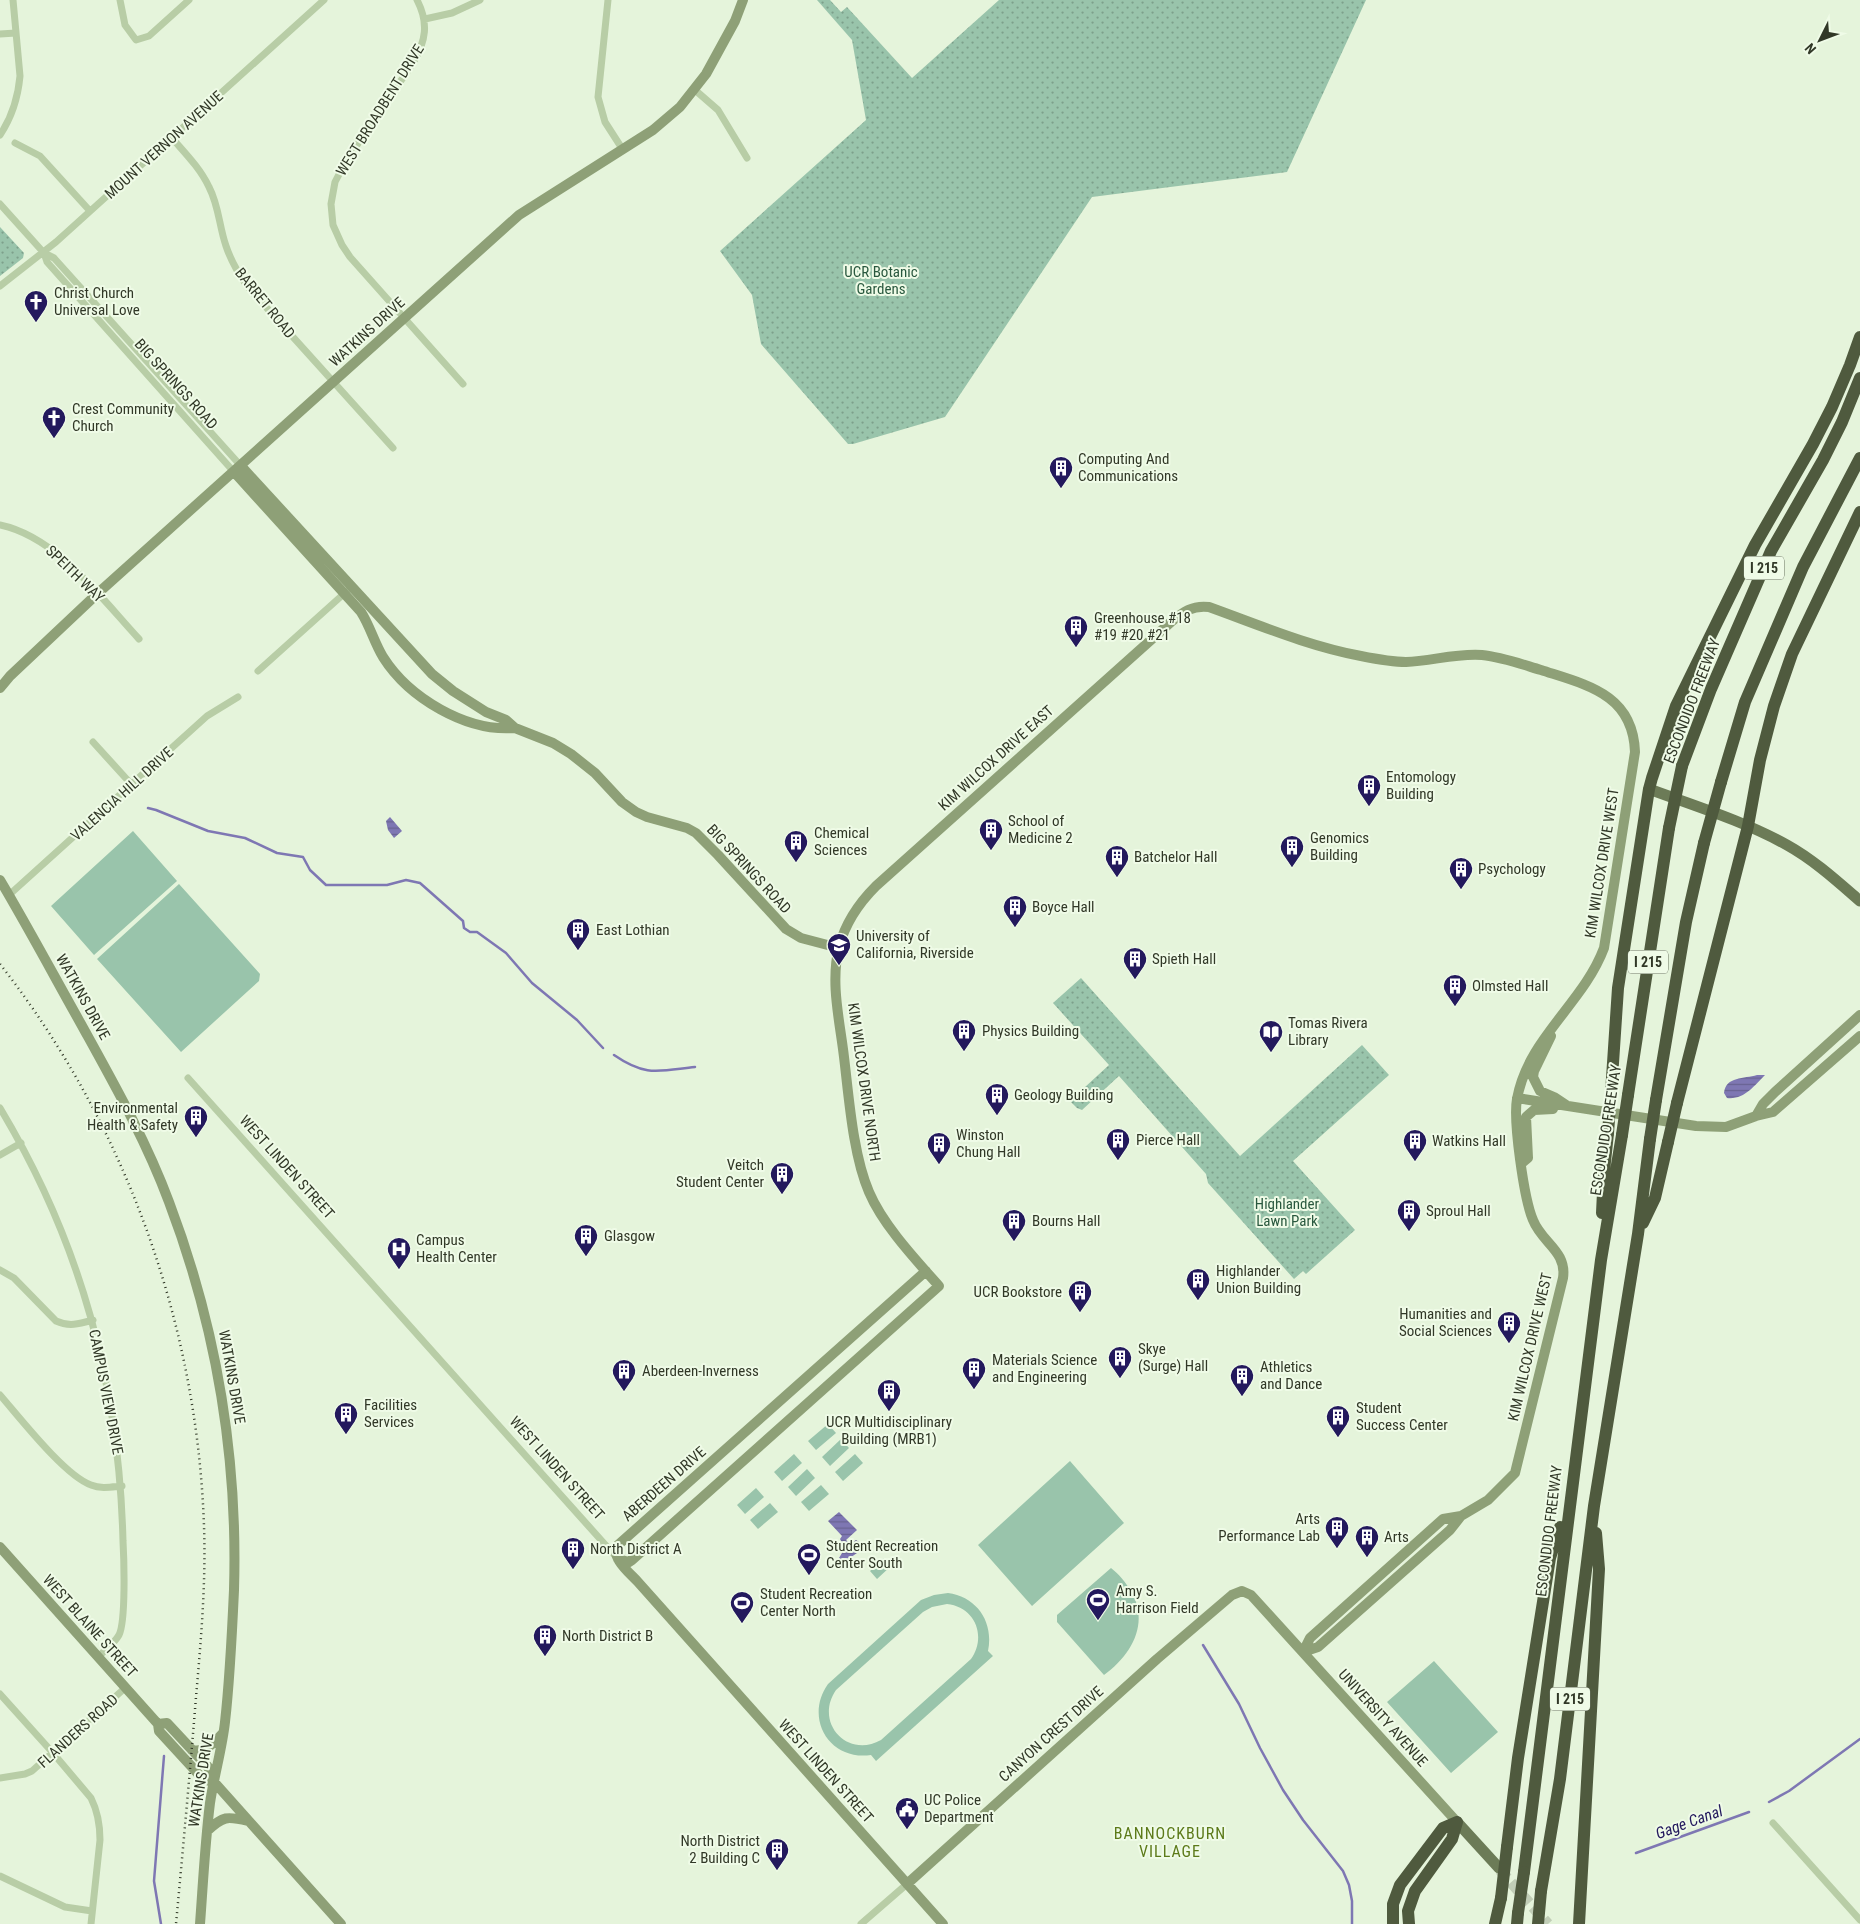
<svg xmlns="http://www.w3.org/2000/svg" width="1860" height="1924" viewBox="0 0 1860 1924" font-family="'Roboto Condensed',sans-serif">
<defs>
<pattern id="park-dots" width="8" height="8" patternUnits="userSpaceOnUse" patternTransform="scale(1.25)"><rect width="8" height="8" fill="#99c4ab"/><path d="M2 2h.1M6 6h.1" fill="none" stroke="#7da08b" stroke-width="1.8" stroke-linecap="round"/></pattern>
<pattern id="water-rules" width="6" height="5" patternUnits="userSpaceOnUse" patternTransform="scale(1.25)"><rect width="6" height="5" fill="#7e77b3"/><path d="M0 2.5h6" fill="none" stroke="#686392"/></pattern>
</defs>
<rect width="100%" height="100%" fill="#e5f4db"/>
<!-- grass -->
<path fill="#99c4ab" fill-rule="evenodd" d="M 133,831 L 177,881 L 94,955 L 51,906 Z
M 179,884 L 260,974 L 259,981 L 181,1052 L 97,959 Z
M 828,1424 L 836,1433 L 816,1450 L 808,1441 Z
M 841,1439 L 849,1448 L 830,1466 L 822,1457 Z
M 794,1454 L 802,1463 L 782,1481 L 774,1472 Z
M 855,1454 L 863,1463 L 843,1481 L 835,1472 Z
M 1070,1461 L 1124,1523 L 1032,1606 L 978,1545 Z
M 807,1469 L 815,1478 L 796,1496 L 788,1487 Z
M 821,1485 L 829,1494 L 809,1511 L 801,1502 Z
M 756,1488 L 764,1497 L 745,1514 L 737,1505 Z
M 770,1503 L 778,1512 L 758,1529 L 750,1520 Z
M 884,1558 L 891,1566 L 877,1579 L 870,1571 Z
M 1111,1568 C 1119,1574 1126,1583 1131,1591 C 1150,1624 1131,1655 1104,1675 L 1057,1622 L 1057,1615 Z
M 948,1593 C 977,1597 994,1622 988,1651 L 993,1656 L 876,1761 L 871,1755 C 829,1761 804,1718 828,1684 L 921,1600 L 934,1595 ZM 947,1604 C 975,1607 987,1636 971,1659 L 881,1740 C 847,1759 814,1722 836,1690 L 923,1612 L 932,1607 Z
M 1434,1661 L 1498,1732 L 1451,1773 L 1387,1702 Z"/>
<!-- park -->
<path fill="url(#park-dots)" d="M 817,0 L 830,0 L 841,12 L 847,7 L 912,78 L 999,0 L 1366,0 L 1287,172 L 1092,197 L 945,417 L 853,444 L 848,444 L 761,344 L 752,295 L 720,251 L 866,120 L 852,40 Z
M 0,227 L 24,253 L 23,258 L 0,276 Z
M 1081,978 L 1240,1156 L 1362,1045 L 1389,1075 L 1293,1161 L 1355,1230 L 1306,1274 L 1303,1271 L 1294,1279 L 1208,1183 L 1206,1174 L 1119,1076 L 1082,1110 L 1077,1108 L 1071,1102 L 1072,1099 L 1109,1065 L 1053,1003 Z"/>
<!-- water -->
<path fill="url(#water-rules)" d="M 390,817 L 402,831 L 394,838 L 388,830 L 386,821 Z
M 1757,1075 L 1765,1075 C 1754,1086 1744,1100 1727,1098 L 1724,1093 C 1726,1076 1744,1079 1757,1075 Z
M 839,1512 L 857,1530 L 846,1540 L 850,1544 L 856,1540 L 862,1544 L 857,1553 L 844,1562 L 839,1558 L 845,1548 L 840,1539 L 842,1536 L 828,1521 Z"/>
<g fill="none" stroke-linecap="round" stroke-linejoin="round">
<!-- stream -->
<path stroke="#7e77b3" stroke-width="2.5" d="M 148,808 L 156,810 L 208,831 L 245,838 L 277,853 L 303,857 L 310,870 L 326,885 L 387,885 L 406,880 L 420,883 L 463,921 L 464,928 L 470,932 L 477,932 L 506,953 L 532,983 L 577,1020 L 603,1048
M 614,1055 C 646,1077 658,1071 695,1067
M 1203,1645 L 1239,1704 L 1260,1748 L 1283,1790 L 1303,1820 L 1343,1871 L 1349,1885 L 1352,1901 L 1352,1924
M 1769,1802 L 1789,1791 L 1860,1739
M 1636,1853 L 1749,1812
M 161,1924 L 154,1881 L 164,1756"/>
<!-- primary-tunnel -->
<path stroke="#c1ceb7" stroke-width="11" stroke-dasharray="11 5.5" stroke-linecap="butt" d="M 1500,1870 L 1548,1924"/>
<!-- street -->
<path stroke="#b8cda6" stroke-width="7" d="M 120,0 L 125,25 L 136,40 L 149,36 L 189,0
M 417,0 C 429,23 426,41 413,63 L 346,161 L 335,182 L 331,204 L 333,225 L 342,245 L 350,257 L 463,384
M 608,0 L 598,97 L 605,122 L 623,150
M 425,19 L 452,13 L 480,0
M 0,34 L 16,33
M 695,90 L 718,110 L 747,158
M 0,135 C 12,117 18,98 20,76 L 13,0
M 172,138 C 185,153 200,168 209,187 C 219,206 219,226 226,246 C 231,261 238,273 247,286 L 393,448
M 15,143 L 40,156 L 90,211
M 0,204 L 44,253 L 54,258 L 241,466
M 44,253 L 47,262 L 234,472
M 0,286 L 56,242 L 324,0
M 0,525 C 57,537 101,598 139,639
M 258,671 L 347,591
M 93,742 L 132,785
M 9,895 L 207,716 L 238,697
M 188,1078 L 618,1559
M 0,1108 C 81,1243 119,1384 123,1541 C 124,1559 126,1621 119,1635 C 114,1644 105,1650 98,1657
M 0,1155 L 21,1143
M 0,1270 L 14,1278 L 56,1321 C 69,1327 79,1324 93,1320
M 0,1395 C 20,1418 65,1476 91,1485 C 101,1489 111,1487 122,1486
M 0,1694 L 53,1753 L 91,1798 C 98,1812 100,1825 100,1840 L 91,1924
M 0,1778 L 25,1774 L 32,1771 L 125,1688
M 1773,1823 L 1860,1920
M 0,1876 L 65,1907 L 92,1911
M 861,1924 L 907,1884"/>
<!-- secondary -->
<path stroke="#8ea077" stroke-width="10" d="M 241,466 L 432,674 L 453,691 L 486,712 L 506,720 L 515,728 L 553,743 L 571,754 L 595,773 L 622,802 L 636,812 L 647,817 L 687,828 L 696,833 L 718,855 L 786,929 L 801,938 L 839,948
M 234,472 L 361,612 C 370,626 374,642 383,657 C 409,698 466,732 515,728
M 0,688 L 10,676 L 97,594 L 519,215 L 653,130 L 680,107 L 706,74 L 735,21 L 743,0
M 0,880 C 28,927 54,976 81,1024 C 113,1082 146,1140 169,1202 C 216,1326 238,1457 234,1590 C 232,1634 230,1678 225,1722 C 222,1749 214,1776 210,1803 C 205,1843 203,1884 200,1924
M 1551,1036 L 1534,1071 L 1533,1077 L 1540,1091 L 1554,1097 L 1566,1105
M 1517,1098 L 1696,1126 L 1726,1127 L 1756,1116 L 1773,1112 L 1860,1036
M 1756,1116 L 1763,1104 L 1775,1092 L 1860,1015
M 1522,1163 L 1528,1158 L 1526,1117 L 1534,1110 L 1553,1109
M 926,1271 L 618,1545 C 610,1558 630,1573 638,1582 L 943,1924
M 0,1547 L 158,1724 L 159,1731 L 202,1778 L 215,1783
M 618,1559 L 629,1562 L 632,1560 L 939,1286 C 915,1259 883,1225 869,1192 C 853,1155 849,1098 844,1057 C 840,1022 830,983 839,947 C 845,924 859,903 876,886 L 1171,622 C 1183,612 1192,605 1209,607 C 1259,625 1308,646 1361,656 C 1376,659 1391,662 1406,662 C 1432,661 1456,653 1482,655 C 1502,657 1521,664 1541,670 C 1587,685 1633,694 1635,752 L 1604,948 C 1583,1004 1528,1038 1517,1099 C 1513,1121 1524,1199 1533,1220 C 1542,1243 1567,1251 1563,1278 L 1515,1473 L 1488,1500 L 1461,1516 L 1450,1530 L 1318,1647 L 1303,1652
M 1303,1652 L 1310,1638 L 1443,1519 L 1461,1516
M 158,1724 L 167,1723 L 208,1767 L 215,1783 L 341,1924
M 192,1750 C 205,1753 214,1743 223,1733
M 207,1831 C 223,1816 227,1816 248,1821
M 907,1884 L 1157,1659 L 1232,1595 L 1242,1591 L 1251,1595 L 1457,1822"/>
<!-- primary -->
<path stroke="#6c7b57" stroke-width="11" d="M 1649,789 C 1695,806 1744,821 1787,845 C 1814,860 1837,881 1860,901
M 1457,1822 L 1499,1868"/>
<!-- highway -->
<path stroke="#4f5a3e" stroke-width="12" d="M 1682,766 L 1711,689 L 1771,551 L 1823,460 L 1842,422 L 1860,378
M 1721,782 L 1745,702 L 1803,567 L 1860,458
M 1611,1093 L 1618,988 L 1649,789 L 1652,778 L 1676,706 L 1755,545 L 1813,444 L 1832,407 L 1850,365 L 1860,337
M 1628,1095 L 1669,828
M 1656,1100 L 1686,922 L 1704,843
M 1677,1103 L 1748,826 L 1760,760 L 1774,706 L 1792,654 L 1860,512
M 1602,1213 L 1604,1171 L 1608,1133
M 1643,1223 L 1655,1198 L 1668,1142
M 1507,1847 L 1518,1758 L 1550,1558 L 1560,1527
M 1524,1872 L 1601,1260 L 1622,1135
M 1541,1891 L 1560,1779 L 1594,1506 L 1638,1234 L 1650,1139
M 1393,1924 L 1393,1904 L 1400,1885 L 1443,1828 L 1457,1822
M 1409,1924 L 1408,1911 L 1415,1891 L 1452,1839 L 1457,1822
M 1495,1924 L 1501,1898
M 1517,1924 L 1518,1913
M 1579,1924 L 1599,1569 L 1596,1533"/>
<!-- rail -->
<path stroke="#313827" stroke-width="2.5" stroke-dasharray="1 4" stroke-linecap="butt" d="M 0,964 C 125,1124 197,1323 204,1526 C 206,1583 201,1640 196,1697 C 190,1773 183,1848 176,1924"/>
<!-- highway-bridge -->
<path stroke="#4f5a3e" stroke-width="12" d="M 1669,828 L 1682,766
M 1704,843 L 1721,782
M 1608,1133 L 1611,1093
M 1622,1135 L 1628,1095
M 1650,1139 L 1656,1100
M 1668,1142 L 1677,1103
M 1501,1898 L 1507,1847
M 1518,1913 L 1524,1872
M 1538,1924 L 1541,1891"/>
</g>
<!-- icons -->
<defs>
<g id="church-pin" transform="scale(1.25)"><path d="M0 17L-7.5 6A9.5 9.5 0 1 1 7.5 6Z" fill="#23195d" stroke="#effbe7"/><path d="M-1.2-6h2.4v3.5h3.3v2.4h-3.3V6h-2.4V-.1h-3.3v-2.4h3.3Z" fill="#fff"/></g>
<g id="building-pin" transform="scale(1.25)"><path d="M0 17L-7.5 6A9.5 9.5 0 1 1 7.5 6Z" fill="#23195d" stroke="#effbe7"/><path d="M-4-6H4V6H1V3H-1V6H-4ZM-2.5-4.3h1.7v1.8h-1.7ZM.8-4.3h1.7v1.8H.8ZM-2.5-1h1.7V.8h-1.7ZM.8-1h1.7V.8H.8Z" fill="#fff"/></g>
<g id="university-pin" transform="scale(1.25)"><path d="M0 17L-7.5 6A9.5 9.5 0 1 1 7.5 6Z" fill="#23195d" stroke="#effbe7"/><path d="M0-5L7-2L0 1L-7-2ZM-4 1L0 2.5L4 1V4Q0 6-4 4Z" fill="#fff"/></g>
<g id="library-pin" transform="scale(1.25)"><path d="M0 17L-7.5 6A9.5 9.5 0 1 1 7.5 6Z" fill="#23195d" stroke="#effbe7"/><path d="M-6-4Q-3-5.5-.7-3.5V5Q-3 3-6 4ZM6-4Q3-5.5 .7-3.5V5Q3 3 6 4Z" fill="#fff"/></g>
<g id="hospital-pin" transform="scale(1.25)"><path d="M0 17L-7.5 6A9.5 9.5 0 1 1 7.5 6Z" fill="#23195d" stroke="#effbe7"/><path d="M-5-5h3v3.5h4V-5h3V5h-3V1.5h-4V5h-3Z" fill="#fff"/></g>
<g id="stadium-pin" transform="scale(1.25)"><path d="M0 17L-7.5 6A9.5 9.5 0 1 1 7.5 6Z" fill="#23195d" stroke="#effbe7"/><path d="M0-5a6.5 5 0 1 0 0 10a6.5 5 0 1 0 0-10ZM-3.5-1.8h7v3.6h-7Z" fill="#fff"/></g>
<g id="civic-pin" transform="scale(1.25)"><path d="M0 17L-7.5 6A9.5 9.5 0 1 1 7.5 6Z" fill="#23195d" stroke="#effbe7"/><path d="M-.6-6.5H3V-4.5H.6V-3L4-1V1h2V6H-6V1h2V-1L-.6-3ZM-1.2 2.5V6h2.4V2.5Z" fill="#fff"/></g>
</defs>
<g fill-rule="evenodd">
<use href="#church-pin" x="36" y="302"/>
<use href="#church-pin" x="54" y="418"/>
<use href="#building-pin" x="1061" y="468"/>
<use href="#building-pin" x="1076" y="627"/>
<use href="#building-pin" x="1369" y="786"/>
<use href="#building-pin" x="991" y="830"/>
<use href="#building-pin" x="796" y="842"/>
<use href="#building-pin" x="1292" y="847"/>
<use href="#building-pin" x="1117" y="857"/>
<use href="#building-pin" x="1461" y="869"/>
<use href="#building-pin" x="1015" y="907"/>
<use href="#building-pin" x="578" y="930"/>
<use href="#university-pin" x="839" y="945"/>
<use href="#building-pin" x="1135" y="959"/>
<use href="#building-pin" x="1455" y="986"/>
<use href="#building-pin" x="964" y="1031"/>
<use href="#library-pin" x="1271" y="1032"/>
<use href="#building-pin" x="997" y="1095"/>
<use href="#building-pin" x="196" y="1117"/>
<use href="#building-pin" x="1118" y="1140"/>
<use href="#building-pin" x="1415" y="1141"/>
<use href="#building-pin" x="939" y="1144"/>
<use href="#building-pin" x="782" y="1174"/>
<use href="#building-pin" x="1409" y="1211"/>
<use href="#building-pin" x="1014" y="1221"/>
<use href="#building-pin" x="586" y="1236"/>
<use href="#hospital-pin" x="399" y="1249"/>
<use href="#building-pin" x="1198" y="1280"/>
<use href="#building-pin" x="1080" y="1292"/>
<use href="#building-pin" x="1509" y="1323"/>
<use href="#building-pin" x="1120" y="1358"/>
<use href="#building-pin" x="974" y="1369"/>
<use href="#building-pin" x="624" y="1371"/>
<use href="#building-pin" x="1242" y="1376"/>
<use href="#building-pin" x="889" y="1391"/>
<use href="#building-pin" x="346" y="1414"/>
<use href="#building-pin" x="1338" y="1417"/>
<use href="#building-pin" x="1337" y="1528"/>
<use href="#building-pin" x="1367" y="1537"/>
<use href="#building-pin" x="573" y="1549"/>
<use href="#stadium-pin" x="809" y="1555"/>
<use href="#stadium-pin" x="1098" y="1600"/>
<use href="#stadium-pin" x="742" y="1603"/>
<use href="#building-pin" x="545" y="1636"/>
<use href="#civic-pin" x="907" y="1809"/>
<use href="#building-pin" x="777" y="1850"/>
</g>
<g text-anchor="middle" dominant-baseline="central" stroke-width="4" stroke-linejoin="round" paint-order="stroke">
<!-- shield labels -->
<g fill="#effbe7" stroke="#6a7261" stroke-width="1">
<rect x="1744" y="556.5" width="40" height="23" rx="4"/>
<rect x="1628" y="950.5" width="40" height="23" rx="4"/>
<rect x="1550" y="1687.5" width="40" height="23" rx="4"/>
</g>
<g font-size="14" font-weight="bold" fill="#313827">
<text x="1764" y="568">I 215</text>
<text x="1648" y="962">I 215</text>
<text x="1570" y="1699">I 215</text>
</g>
<!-- street labels -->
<g font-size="15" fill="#313827" stroke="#effbe7">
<text transform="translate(380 110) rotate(-58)">WEST BROADBENT DRIVE</text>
<text transform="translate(164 145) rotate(-42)">MOUNT VERNON AVENUE</text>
<text transform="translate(265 303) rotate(51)">BARRET ROAD</text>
<text transform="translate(367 332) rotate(-42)">WATKINS DRIVE</text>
<text transform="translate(176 384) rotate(48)">BIG SPRINGS ROAD</text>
<text transform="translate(75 574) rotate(44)">SPEITH WAY</text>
<text transform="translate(1692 701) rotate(-69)">ESCONDIDO FREEWAY</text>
<text transform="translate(996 758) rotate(-42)">KIM WILCOX DRIVE EAST</text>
<text transform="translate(122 794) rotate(-42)">VALENCIA HILL DRIVE</text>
<text transform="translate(1602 863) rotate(-81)">KIM WILCOX DRIVE WEST</text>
<text transform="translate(749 869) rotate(47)">BIG SPRINGS ROAD</text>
<text transform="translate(83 997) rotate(61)">WATKINS DRIVE</text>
<text transform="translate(864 1082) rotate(82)">KIM WILCOX DRIVE NORTH</text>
<text transform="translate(1606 1130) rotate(-81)">ESCONDIDO FREEWAY</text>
<text transform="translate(287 1167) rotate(48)">WEST LINDEN STREET</text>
<text transform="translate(1530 1347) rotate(-77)">KIM WILCOX DRIVE WEST</text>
<text transform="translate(232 1377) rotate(80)">WATKINS DRIVE</text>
<text transform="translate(106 1392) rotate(79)">CAMPUS VIEW DRIVE</text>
<text transform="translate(557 1468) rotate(48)">WEST LINDEN STREET</text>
<text transform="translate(664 1484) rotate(-41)">ABERDEEN DRIVE</text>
<text transform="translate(1549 1531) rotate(-83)">ESCONDIDO FREEWAY</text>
<text transform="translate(90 1626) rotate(48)">WEST BLAINE STREET</text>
<text transform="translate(1383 1718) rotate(48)">UNIVERSITY AVENUE</text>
<text transform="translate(78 1731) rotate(-42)">FLANDERS ROAD</text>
<text transform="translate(1051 1734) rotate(-42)">CANYON CREST DRIVE</text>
<text transform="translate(826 1771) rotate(48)">WEST LINDEN STREET</text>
<text transform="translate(201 1780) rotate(-81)">WATKINS DRIVE</text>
</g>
<!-- park labels -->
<g font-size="15" fill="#29583e" stroke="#effbe7">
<text x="881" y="272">UCR Botanic<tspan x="881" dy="17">Gardens</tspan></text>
<text x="1287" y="1204">Highlander<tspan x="1287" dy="17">Lawn Park</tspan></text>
</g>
<!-- poi labels -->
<g font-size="15" fill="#313827" stroke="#effbe7" text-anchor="start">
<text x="54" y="293">Christ Church<tspan x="54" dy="17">Universal Love</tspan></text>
<text x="72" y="409">Crest Community<tspan x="72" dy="17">Church</tspan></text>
<text x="1078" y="459">Computing And<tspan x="1078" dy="17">Communications</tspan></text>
<text x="1094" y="618">Greenhouse #18<tspan x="1094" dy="17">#19 #20 #21</tspan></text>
<text x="1386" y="777">Entomology<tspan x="1386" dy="17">Building</tspan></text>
<text x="1008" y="821">School of<tspan x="1008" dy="17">Medicine 2</tspan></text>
<text x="814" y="833">Chemical<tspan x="814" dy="17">Sciences</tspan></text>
<text x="1310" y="838">Genomics<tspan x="1310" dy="17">Building</tspan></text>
<text x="1134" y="857">Batchelor Hall</text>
<text x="1478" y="869">Psychology</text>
<text x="1032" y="907">Boyce Hall</text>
<text x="596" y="930">East Lothian</text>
<text x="856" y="936">University of<tspan x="856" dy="17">California, Riverside</tspan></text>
<text x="1152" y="959">Spieth Hall</text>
<text x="1472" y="986">Olmsted Hall</text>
<text x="1288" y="1023">Tomas Rivera<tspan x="1288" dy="17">Library</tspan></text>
<text x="982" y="1031">Physics Building</text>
<text x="1014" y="1095">Geology Building</text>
<text x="178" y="1108" text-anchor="end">Environmental<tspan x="178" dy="17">Health &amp; Safety</tspan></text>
<text x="956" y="1135">Winston<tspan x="956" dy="17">Chung Hall</tspan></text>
<text x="1136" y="1140">Pierce Hall</text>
<text x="1432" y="1141">Watkins Hall</text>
<text x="764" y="1165" text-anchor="end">Veitch<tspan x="764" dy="17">Student Center</tspan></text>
<text x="1426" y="1211">Sproul Hall</text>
<text x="1032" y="1221">Bourns Hall</text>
<text x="604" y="1236">Glasgow</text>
<text x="416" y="1240">Campus<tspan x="416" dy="17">Health Center</tspan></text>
<text x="1216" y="1271">Highlander<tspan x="1216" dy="17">Union Building</tspan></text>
<text x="1062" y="1292" text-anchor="end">UCR Bookstore</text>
<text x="1492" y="1314" text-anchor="end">Humanities and<tspan x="1492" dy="17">Social Sciences</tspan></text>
<text x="1138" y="1349">Skye<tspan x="1138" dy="17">(Surge) Hall</tspan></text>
<text x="992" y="1360">Materials Science<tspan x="992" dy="17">and Engineering</tspan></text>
<text x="1260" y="1367">Athletics<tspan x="1260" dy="17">and Dance</tspan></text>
<text x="642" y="1371">Aberdeen-Inverness</text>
<text x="364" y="1405">Facilities<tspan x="364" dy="17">Services</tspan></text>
<text x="1356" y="1408">Student<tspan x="1356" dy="17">Success Center</tspan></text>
<text x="889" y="1422" text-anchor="middle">UCR Multidisciplinary<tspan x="889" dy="17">Building (MRB1)</tspan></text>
<text x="1320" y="1519" text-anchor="end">Arts<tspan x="1320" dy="17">Performance Lab</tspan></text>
<text x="1384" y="1537">Arts</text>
<text x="826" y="1546">Student Recreation<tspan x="826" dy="17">Center South</tspan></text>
<text x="590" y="1549">North District A</text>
<text x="1116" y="1591">Amy S.<tspan x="1116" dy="17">Harrison Field</tspan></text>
<text x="760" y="1594">Student Recreation<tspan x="760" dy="17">Center North</tspan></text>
<text x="562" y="1636">North District B</text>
<text x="924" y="1800">UC Police<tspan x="924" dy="17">Department</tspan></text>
<text x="760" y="1841" text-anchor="end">North District<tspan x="760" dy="17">2 Building C</tspan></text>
</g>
<!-- water labels -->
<g font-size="16" font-style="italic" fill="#23195d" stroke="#effbe7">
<text transform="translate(1689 1822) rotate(-20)">Gage Canal</text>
</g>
<!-- neighbourhood labels -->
<g font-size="16" letter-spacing="1" fill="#5c7a19" stroke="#effbe7">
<text x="1170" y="1833">BANNOCKBURN<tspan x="1170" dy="18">VILLAGE</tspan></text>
</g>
</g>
<!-- north arrow -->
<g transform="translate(1820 40) rotate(228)" stroke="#effbe7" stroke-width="4" paint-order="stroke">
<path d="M0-4L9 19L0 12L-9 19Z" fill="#313827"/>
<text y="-8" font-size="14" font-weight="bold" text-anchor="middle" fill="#313827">N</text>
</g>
</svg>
